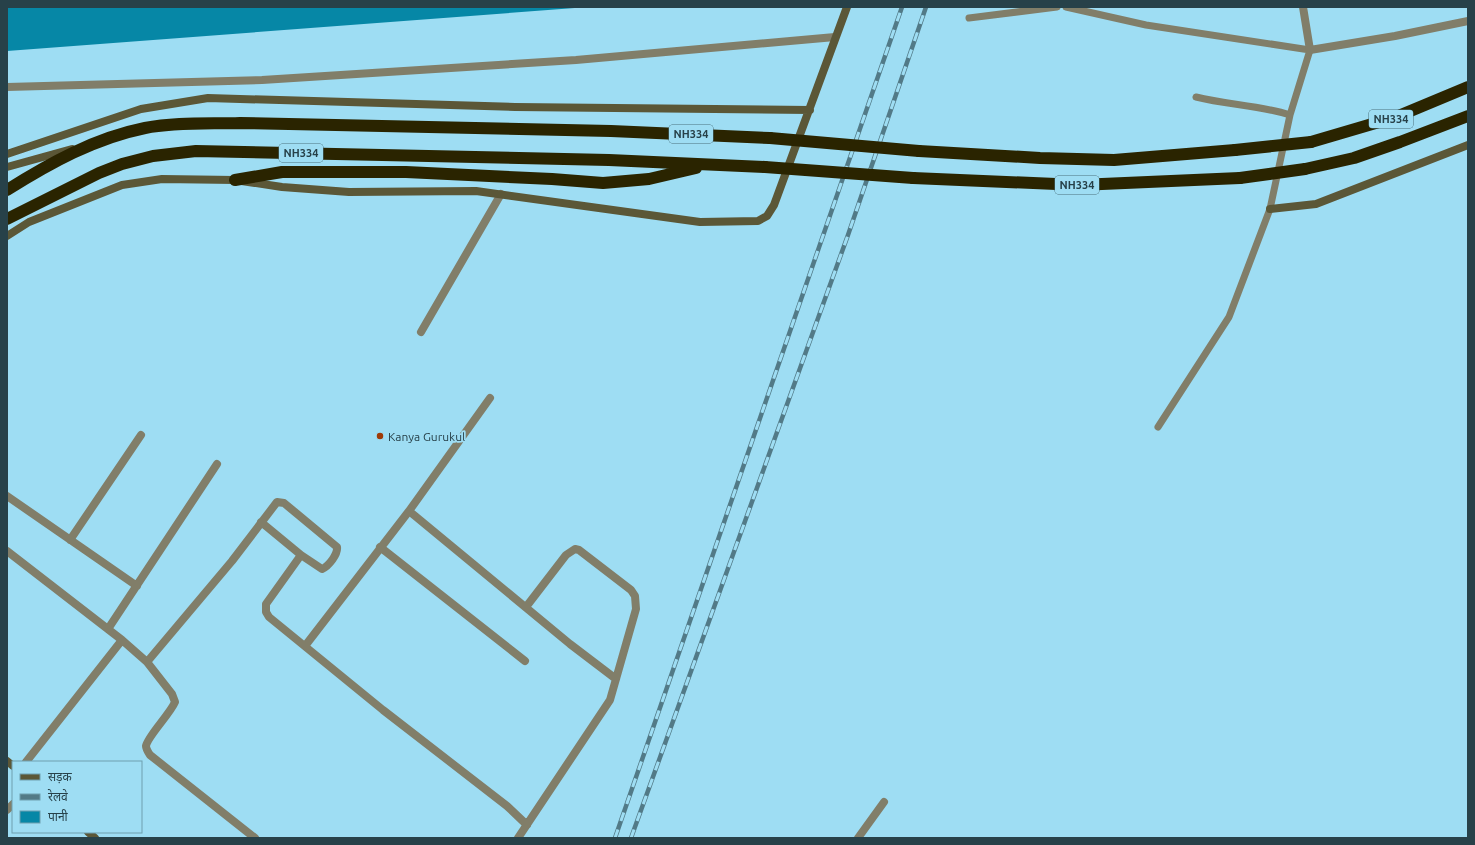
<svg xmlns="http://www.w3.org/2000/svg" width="1475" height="845" viewBox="0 0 1475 845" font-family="Ubuntu,'Noto Sans Devanagari',sans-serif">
<rect width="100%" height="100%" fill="#9eddf3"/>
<!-- water -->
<path fill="#0687a6" d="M 7,7 L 588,7 L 7,51 Z"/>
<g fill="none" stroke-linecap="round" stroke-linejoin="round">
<!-- lane -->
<path stroke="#817e69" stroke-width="7" d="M 1066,7 L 1146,25 L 1310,50 L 1290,115 L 1270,209 L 1229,317 L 1158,427
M 969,18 L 1057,7
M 1196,97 C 1228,105 1259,105 1290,115"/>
<!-- street -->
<path stroke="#817e69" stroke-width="8" d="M 1303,7 L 1310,50 L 1395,36 L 1468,21
M 7,87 L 262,80 L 576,60 L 835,37
M 421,332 L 501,194
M 7,496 L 137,586
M 409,511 L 490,398
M 261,522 L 301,555 L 266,604 L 266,612 L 269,617 L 383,710 L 507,806 L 527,825
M 70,540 L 141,435
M 380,547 L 525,661
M 7,551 L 122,640 L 147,662 L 232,561 L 277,502 L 284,503 L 337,547 C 338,554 329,566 322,569 L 301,555
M 108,629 L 217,464
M 305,646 L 409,511 L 570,644 L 616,679
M 147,662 L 172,694 L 175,702 C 170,714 147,737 146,746 C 146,749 148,752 150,755 L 255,838
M 26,762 L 122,640
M 7,810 L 13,804
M 518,838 L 610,700 L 636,609 L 635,596 L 631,590 L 579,550 L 575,549 L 566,555 L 526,607
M 858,838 L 884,802"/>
<!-- secondary -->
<path stroke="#5b5737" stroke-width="8" d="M 7,154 L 141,109 L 208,98 L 515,107 L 810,110
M 7,167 L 72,149
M 1270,209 L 1316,204 L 1468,145
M 7,236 L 29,222 L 122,185 L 162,179 L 235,180 L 282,187 L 349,192 L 476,191 L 700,222 L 758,221 L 767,216 L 774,205 L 847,7
M 7,761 L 13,766
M 88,832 L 95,838"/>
<!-- highway -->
<path stroke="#2a2400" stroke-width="12" d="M 1311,142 L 1396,117 L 1468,87
M 919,151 L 1040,158 L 1114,160 L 1235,150
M 1305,169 L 1354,158 L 1400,142 L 1468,116
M 913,178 L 1079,185 L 1240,178
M 235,180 L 282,172 L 406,172 L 552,179 L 603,183 L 649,179 L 696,168
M 7,190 C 50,163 95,138 145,128 C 176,122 209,124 240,123 L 611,131 L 770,138
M 7,219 L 99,173 L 122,164 L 153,156 L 196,151 L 609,160 L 765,167"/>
<!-- rail casing -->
<g stroke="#527a87" stroke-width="4.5">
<path id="rail" d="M 615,838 L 902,7
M 631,838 L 848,235 L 926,7"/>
</g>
<!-- rail -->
<use href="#rail" stroke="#9eddf3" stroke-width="3" stroke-dasharray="9" stroke-linecap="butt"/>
<!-- highway-bridge -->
<path stroke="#2a2400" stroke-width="12" d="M 770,138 L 919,151
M 1235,150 L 1311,142
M 765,167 L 913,178
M 1240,178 L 1305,169"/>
</g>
<!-- markers -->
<circle fill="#9e3a06" stroke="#9eddf3" stroke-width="1.5" cx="380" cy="436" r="4"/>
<g text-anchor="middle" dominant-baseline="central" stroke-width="3.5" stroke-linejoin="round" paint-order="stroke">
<!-- shield labels -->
<g fill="#9eddf3" stroke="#4b707c" stroke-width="1">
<rect x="1369" y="110" width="44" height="18" rx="3"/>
<rect x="669" y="125" width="44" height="18" rx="3"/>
<rect x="279" y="144" width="44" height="18" rx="3"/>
<rect x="1055" y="176" width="44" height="18" rx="3"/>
</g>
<g font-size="11" font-weight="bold" fill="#274149">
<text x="1391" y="119">NH334</text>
<text x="691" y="134">NH334</text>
<text x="301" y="153">NH334</text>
<text x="1077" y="185">NH334</text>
</g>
<!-- poi labels -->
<g font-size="12" fill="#274149" stroke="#9eddf3" text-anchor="start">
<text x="388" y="436">Kanya Gurukul</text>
</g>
</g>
<!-- border -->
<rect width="1475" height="845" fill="none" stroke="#274149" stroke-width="16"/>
<!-- legend -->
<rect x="12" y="761" width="130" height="72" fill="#9eddf3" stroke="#6e9faf"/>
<rect x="20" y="774" width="20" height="6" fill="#5b5737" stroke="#6e9faf"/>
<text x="48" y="781" font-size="12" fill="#274149">सड़क</text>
<rect x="20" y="794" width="20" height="6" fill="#527a87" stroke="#6e9faf"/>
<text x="48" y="801" font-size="12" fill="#274149">रेलवे</text>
<rect x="20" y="811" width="20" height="12" fill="#0687a6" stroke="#6e9faf"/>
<text x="48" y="821" font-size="12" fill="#274149">पानी</text>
</svg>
